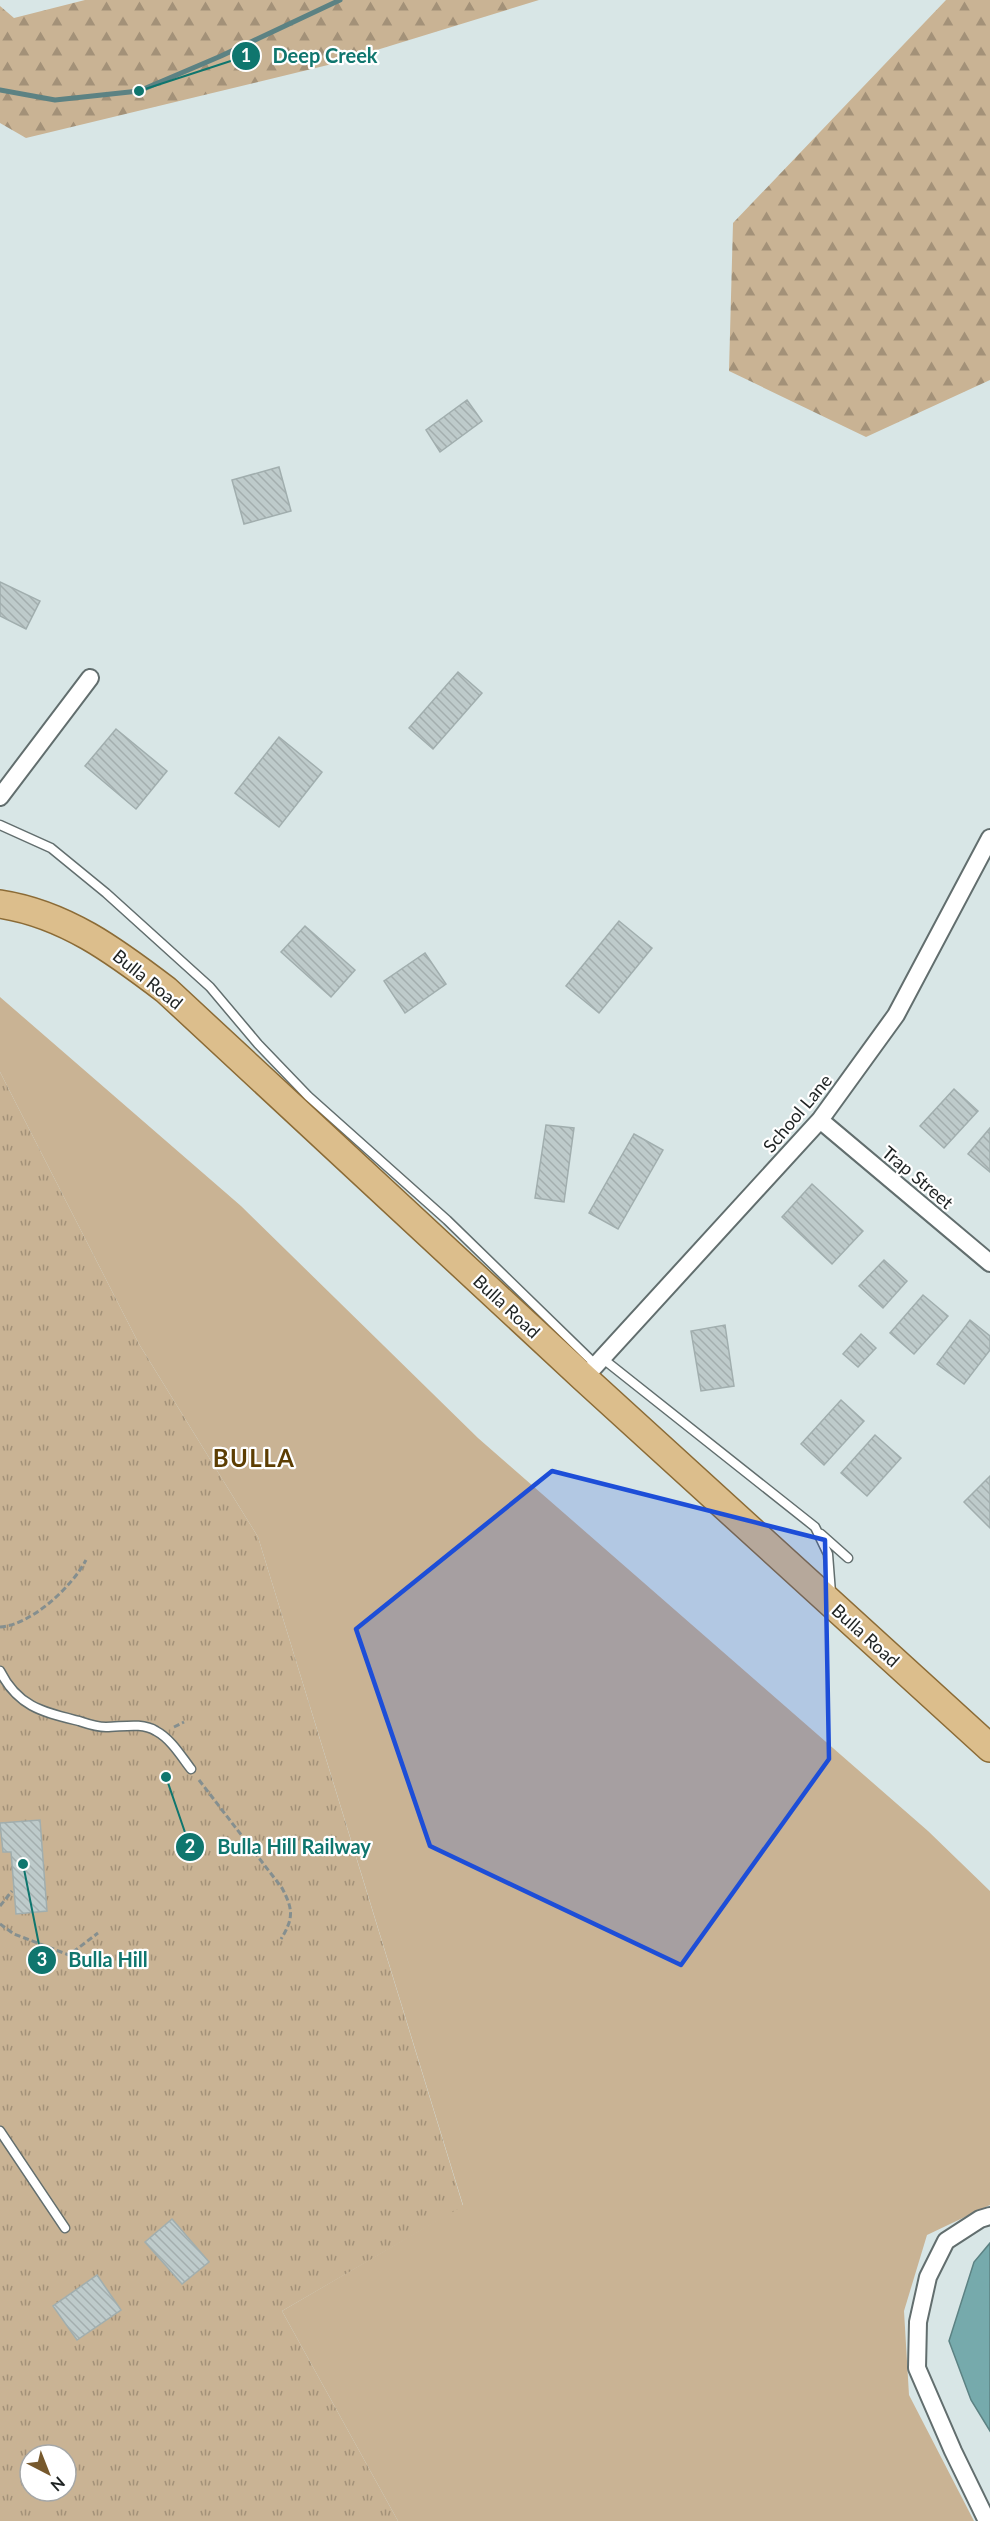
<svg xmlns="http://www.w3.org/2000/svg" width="990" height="2521" viewBox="0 0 990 2521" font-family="Lato,sans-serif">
<defs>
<pattern id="forest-firs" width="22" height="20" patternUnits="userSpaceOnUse" patternTransform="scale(1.5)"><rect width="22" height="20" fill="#c9b394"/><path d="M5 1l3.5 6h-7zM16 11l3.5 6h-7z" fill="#a39178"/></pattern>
<pattern id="park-tufts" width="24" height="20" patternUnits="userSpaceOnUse" patternTransform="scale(1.5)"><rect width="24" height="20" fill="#c9b394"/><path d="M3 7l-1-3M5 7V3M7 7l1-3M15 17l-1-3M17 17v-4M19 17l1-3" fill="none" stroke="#a39178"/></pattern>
<pattern id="building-back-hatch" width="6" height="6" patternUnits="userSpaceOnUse" patternTransform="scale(1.5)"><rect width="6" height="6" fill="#becbcb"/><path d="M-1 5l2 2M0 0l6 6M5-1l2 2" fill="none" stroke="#a3aeae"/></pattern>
</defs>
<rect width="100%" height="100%" fill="#d8e6e6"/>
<!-- green -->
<path fill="#c9b394" d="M 0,997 L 241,1206 L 478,1438 L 928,1831 L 990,1891 L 990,2205 L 927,2235 L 904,2311 L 909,2395 L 974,2521 L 398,2521 L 282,2311 L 463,2205 L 258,1537 L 139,1344 L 0,1072 Z"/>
<!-- forest -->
<path fill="url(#forest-firs)" d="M 85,0 L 539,0 L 328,65 L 26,138 L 0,123 L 0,6 L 14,18 Z
M 946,0 L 990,0 L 990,380 L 866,437 L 729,371 L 733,223 Z"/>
<!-- park -->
<path fill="url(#park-tufts)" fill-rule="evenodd" d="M 0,1072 L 139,1344 L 258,1537 L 463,2206 L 282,2311 L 398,2521 L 0,2521 ZM 30,2455 L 66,2455 L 66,2491 L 30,2491 Z"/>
<!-- water -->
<path fill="#76aaac" stroke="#5c8283" stroke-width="1.5" d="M 990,2243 L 990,2431 L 971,2400 L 949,2341 L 974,2262 Z"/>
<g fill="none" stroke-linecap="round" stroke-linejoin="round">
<!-- stream -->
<path stroke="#5c8283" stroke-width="5" d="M 0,90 L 55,100 L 139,91 L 221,56 L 340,0"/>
</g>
<!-- building -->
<path fill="url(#building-back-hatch)" stroke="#a1aeae" stroke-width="1.5" d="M 467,400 L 482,421 L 440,452 L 426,430 Z
M 279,467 L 291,511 L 244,524 L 232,480 Z
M 0,582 L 40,601 L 26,629 L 0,616 Z
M 458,672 L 482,693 L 433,749 L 409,728 Z
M 116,729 L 167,771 L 136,809 L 85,766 Z
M 279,737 L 322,772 L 279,827 L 235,793 Z
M 619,921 L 652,948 L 599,1013 L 566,986 Z
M 305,926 L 355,970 L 331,997 L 281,952 Z
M 425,953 L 446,984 L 405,1013 L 384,981 Z
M 954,1089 L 978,1111 L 944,1148 L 920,1126 Z
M 546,1125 L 574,1128 L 564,1202 L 535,1198 Z
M 990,1128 L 990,1172 L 968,1154 Z
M 634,1134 L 663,1150 L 618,1229 L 589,1213 Z
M 812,1184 L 863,1231 L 832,1264 L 782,1217 Z
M 884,1260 L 907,1281 L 883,1308 L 859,1286 Z
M 923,1295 L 948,1316 L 914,1354 L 890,1333 Z
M 970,1320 L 990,1336 L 990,1350 L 964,1384 L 937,1364 Z
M 725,1325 L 734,1386 L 701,1391 L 691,1331 Z
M 861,1334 L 876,1348 L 858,1367 L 843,1354 Z
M 841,1400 L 864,1421 L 824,1465 L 801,1444 Z
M 875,1435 L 901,1458 L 867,1496 L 841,1473 Z
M 990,1476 L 990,1528 L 964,1502 Z
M 40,1820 L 47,1911 L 16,1914 L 11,1852 L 3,1852 L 0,1823 Z
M 172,2219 L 209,2262 L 182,2284 L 145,2242 Z
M 97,2275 L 121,2310 L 77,2340 L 53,2306 Z"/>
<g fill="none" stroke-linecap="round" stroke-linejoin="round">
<!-- service casing -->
<g stroke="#626e6e" stroke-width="11">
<path id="service" d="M 0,825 L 51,848 L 106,893 L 210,987 L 258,1044 L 308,1096 L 447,1220 L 596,1365
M 602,1358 L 815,1527 L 828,1554 L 831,1593
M 821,1534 L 848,1558
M 0,1671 C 18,1707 43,1712 79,1721 C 88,1724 96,1727 106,1727 C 122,1727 142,1722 156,1731 C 171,1739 181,1756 191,1769
M 0,2131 L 65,2228"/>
</g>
<!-- minor casing -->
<g stroke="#626e6e" stroke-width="20">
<path id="minor" d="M 0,797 L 90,678
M 820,1120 L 990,1263
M 584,1378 L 820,1120 L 896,1015 L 990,838
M 987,2521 L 953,2451 L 917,2368 L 918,2322 L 928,2277 L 946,2241 L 980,2219 L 990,2216"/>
</g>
<!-- primary casing -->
<g stroke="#8b6b36" stroke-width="30">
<path id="primary" d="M 0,904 C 65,914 115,951 166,990 L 584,1378 L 990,1748"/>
</g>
<!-- path -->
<path stroke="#858f8f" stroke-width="3" stroke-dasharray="6 3" stroke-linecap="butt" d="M 0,1627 C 31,1625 72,1587 86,1560
M 174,1727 L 184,1722
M 199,1780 L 282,1888 C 293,1909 294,1918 281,1939
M 0,1906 L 12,1891
M 0,1924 L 14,1934 L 69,1955 L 98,1933"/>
<!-- service -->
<use href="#service" stroke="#fff" stroke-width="8"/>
<!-- minor -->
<use href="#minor" stroke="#fff" stroke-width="16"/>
<!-- primary -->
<use href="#primary" stroke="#dcbe8c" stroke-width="27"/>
</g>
<!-- marked area -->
<path fill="#1d4ed8" fill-opacity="0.2" stroke="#1d4ed8" stroke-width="4.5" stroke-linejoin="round" d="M 552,1471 L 825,1540 L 829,1759 L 681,1965 L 430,1846 L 356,1629 Z"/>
<g text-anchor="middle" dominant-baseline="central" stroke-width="4.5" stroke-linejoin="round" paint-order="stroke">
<!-- street labels -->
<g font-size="18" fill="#1e2323" stroke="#fff">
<text transform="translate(148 979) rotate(39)">Bulla Road</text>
<text transform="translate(797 1113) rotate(-50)">School Lane</text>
<text transform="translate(918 1177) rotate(40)">Trap Street</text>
<text transform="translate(507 1306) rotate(43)">Bulla Road</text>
<text transform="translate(866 1635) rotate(42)">Bulla Road</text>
</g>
<!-- district labels -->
<g font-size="24" font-weight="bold" letter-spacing="1.5" fill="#5d3e03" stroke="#fff">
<text x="254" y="1457">BULLA</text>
</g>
</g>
<!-- callouts -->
<path fill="none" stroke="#0f766e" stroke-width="2" d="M139 91L246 56M166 1777L190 1847M23 1864L42 1960"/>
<g fill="#0f766e" stroke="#fff" stroke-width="2">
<circle cx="139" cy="91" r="6"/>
<circle cx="166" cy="1777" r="6"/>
<circle cx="23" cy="1864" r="6"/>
<circle cx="246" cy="56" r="15"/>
<circle cx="190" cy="1847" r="15"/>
<circle cx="42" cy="1960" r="15"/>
</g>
<g font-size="18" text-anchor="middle" font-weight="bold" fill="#fff">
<text x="246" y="62">1</text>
<text x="190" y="1853">2</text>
<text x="42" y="1966">3</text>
</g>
<g font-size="20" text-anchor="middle" font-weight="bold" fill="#0f766e" stroke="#fff" stroke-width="4.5" stroke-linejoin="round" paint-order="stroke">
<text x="325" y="63">Deep Creek</text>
<text x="294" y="1854">Bulla Hill Railway</text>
<text x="108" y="1967">Bulla Hill</text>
</g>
<!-- north arrow -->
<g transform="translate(48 2473) rotate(138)"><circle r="28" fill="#ffffff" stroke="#a5a7a7" stroke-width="1.5"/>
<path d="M0-4.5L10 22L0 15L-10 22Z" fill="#77592d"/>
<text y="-9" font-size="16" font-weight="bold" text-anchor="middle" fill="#1e2323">N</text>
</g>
</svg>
